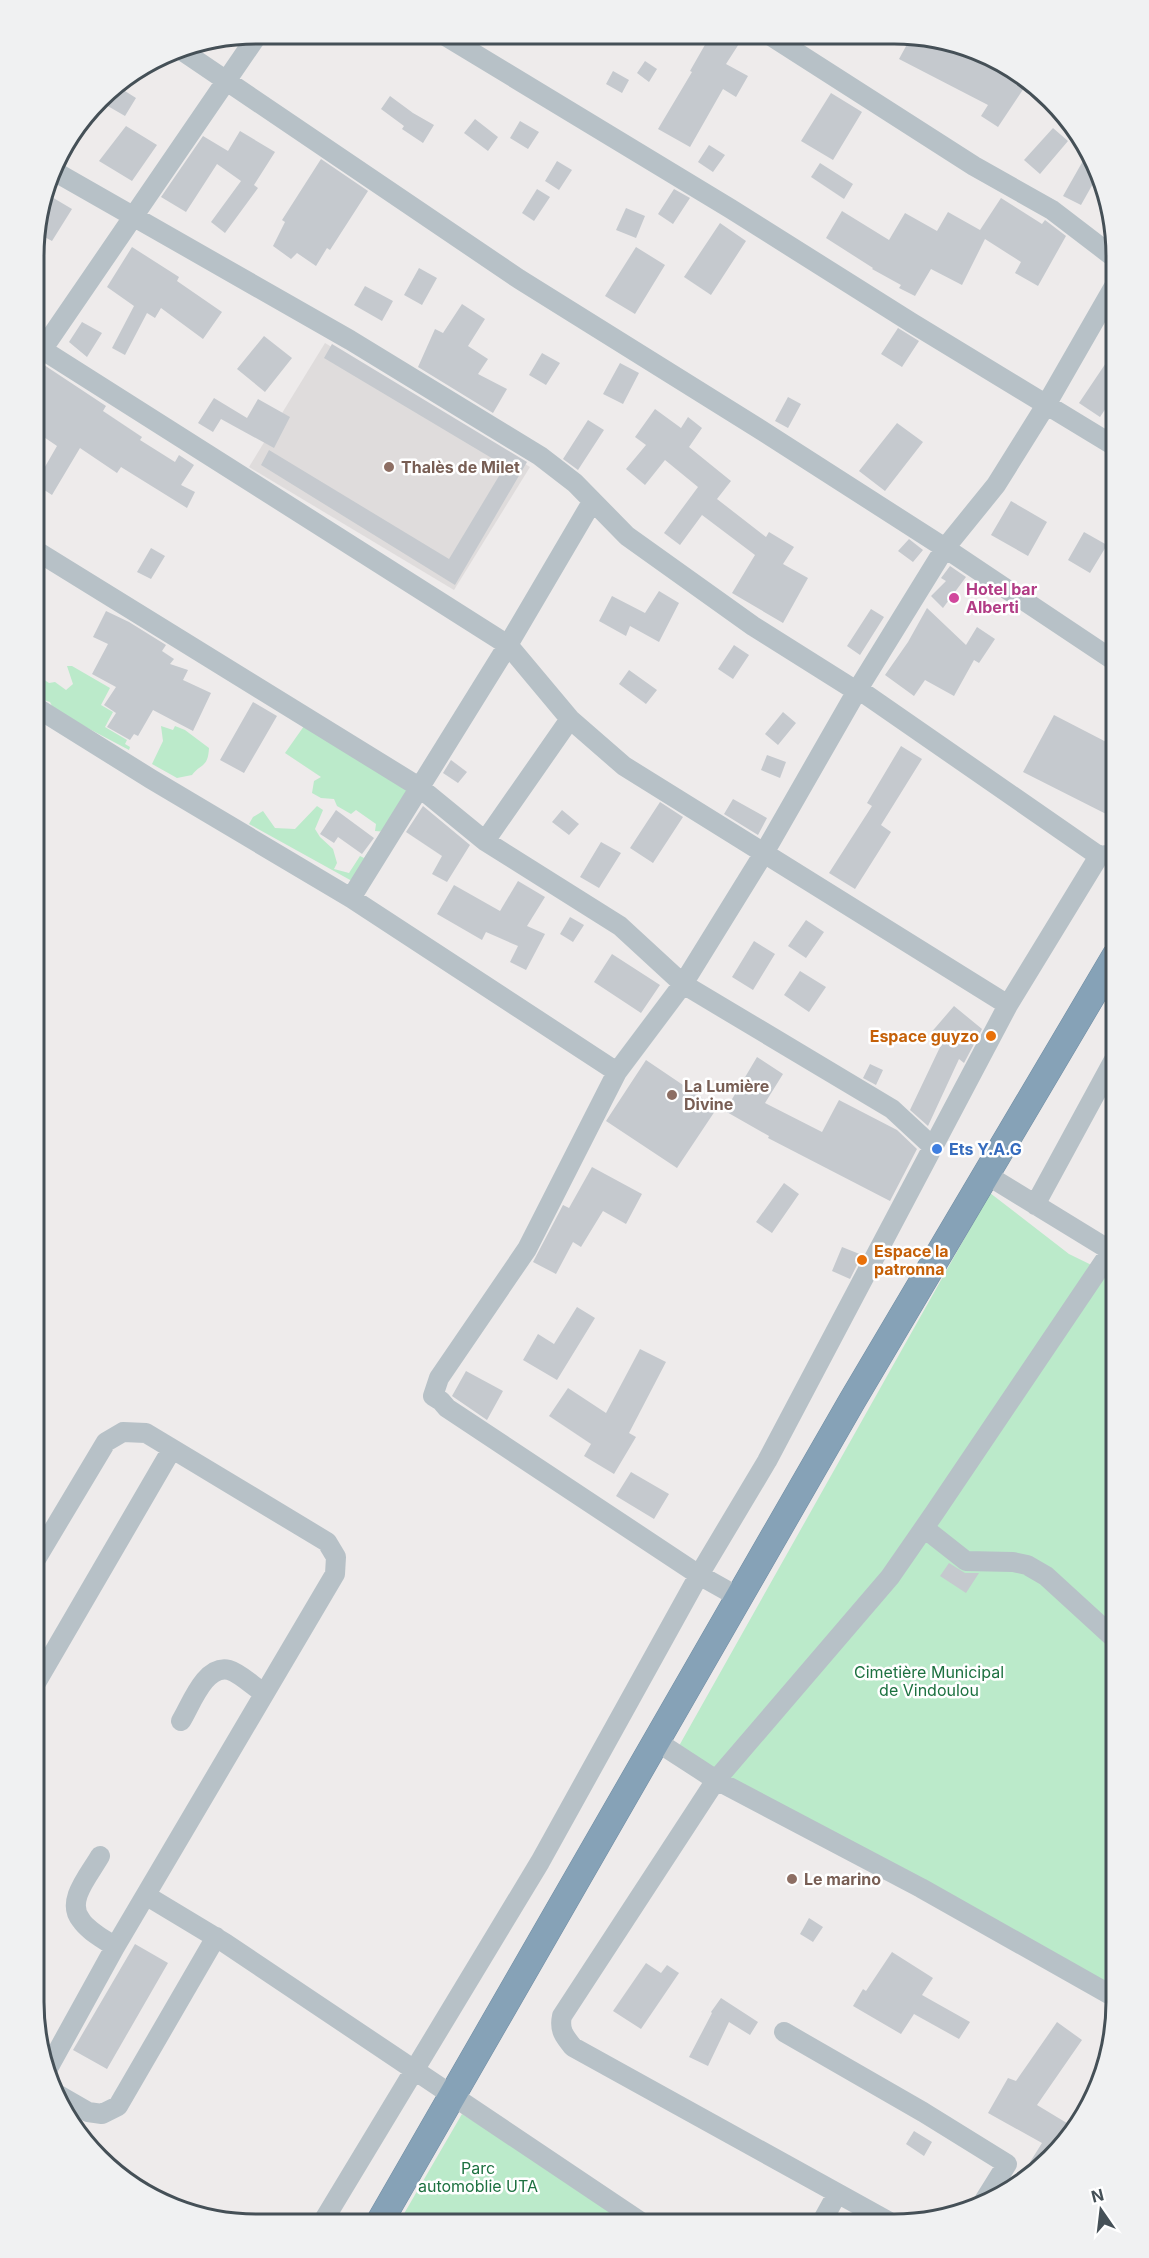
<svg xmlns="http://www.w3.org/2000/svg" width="1149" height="2258" viewBox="0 0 1149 2258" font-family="Inter,sans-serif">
<rect width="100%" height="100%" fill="#eeebeb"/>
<!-- education -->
<path fill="#dfdcdc" d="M 325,343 L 530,467 L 454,590 L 249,467 Z"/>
<!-- green -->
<path fill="#bbeaca" d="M 67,666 L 72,666 L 110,688 L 101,705 L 113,712 L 105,727 L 127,740 L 125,744 L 130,747 L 129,750 L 63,715 L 57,716 L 50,702 L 34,697 L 34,678 L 43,679 L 49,683 L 55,682 L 66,690 L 73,684 Z
M 309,719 L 412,790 L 387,832 L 375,831 L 376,824 L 356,810 L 351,814 L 337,806 L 334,799 L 321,798 L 312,793 L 314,781 L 321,777 L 285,753 Z
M 161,726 L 173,730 L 175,726 L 185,730 L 209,748 C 208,768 201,763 192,775 L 177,778 L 152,764 L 163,741 Z
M 317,806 L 323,810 L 315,829 L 320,837 L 333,849 L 337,863 L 334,869 L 349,873 L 360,856 L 364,858 L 368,852 L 372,858 L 352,881 L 249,824 L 253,817 L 263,811 L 275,828 L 295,829 Z
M 990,1193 L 1069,1254 L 1116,1277 L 1115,2001 L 675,1753 Z
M 462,2114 L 638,2224 L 398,2224 Z"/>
<!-- building -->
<path fill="#c5c9ce" d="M 710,36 L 744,36 L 726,64 L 748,76 L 736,97 L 723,89 L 690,147 L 658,129 L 692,72 L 690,71 Z
M 911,37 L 935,37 L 962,51 L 962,50 L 994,66 L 1024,88 L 998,127 L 981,116 L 988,105 L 899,59 Z
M 645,61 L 657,69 L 649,82 L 637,73 Z
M 613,71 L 629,80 L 622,93 L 606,84 Z
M 117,86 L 136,98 L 125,116 L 106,105 Z
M 831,93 L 862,112 L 833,160 L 801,141 Z
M 390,96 L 413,113 L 434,125 L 423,143 L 402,129 L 404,126 L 381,109 Z
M 475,119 L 498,137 L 488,151 L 464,133 Z
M 520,121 L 539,132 L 528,149 L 510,138 Z
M 126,126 L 157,145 L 132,181 L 99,161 Z
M 1053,128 L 1068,141 L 1040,174 L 1024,160 Z
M 240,131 L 275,152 L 254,185 L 258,188 L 225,233 L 211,222 L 241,181 L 217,164 L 186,212 L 161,197 L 203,136 L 228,151 Z
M 709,145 L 725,155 L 713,172 L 698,162 Z
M 1088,152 L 1099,173 L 1081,205 L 1063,196 Z
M 321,159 L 368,191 L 330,250 L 327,248 L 316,266 L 297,253 L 291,259 L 273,246 L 285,222 L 282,220 Z
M 557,161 L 572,170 L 559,190 L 545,181 Z
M 820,163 L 853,184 L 844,199 L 811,177 Z
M 537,189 L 550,197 L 534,221 L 522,213 Z
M 674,189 L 690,198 L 673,224 L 658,214 Z
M 45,193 L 72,209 L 52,241 L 35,232 Z
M 1001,198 L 1042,224 L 1045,220 L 1066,236 L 1038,286 L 1015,273 L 1021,262 L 985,239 L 962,285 L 931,269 L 915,296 L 899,288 L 901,285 L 872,269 L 873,268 L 826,238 L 842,211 L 889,240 L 905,213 L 937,231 L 948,212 L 980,230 Z
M 626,208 L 645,216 L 636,238 L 616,230 Z
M 720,223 L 746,241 L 711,295 L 684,277 Z
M 132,247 L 179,277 L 177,281 L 222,312 L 203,339 L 161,308 L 155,318 L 147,313 L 125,355 L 112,348 L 134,306 L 107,287 Z
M 636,247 L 665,265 L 635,314 L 605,296 Z
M 419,268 L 437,278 L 422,305 L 404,295 Z
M 365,286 L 393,301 L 382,321 L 354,305 Z
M 462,304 L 485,319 L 468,346 L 488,359 L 478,374 L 507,389 L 493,413 L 418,367 L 435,329 L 443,333 Z
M 82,322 L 102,333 L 87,357 L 69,342 Z
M 898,328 L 919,341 L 902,367 L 881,354 Z
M 264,336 L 292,358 L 265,392 L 237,369 Z
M 332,344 L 527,462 L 455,585 L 261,465 L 269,450 L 449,559 L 505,466 L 324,358 Z
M 1116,348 L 1116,393 L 1100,417 L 1079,403 Z
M 542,353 L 560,363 L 546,385 L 529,375 Z
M 35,359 L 106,406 L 103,411 L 142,437 L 140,440 L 175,462 L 179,455 L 194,465 L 181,485 L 195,492 L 187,508 L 121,467 L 117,473 L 80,448 L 52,495 L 35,484 L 57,446 L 35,431 Z
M 620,363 L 639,373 L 623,404 L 603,394 Z
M 788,397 L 801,404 L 788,428 L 775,421 Z
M 214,398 L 247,418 L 258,399 L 290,417 L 274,448 L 221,419 L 213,432 L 198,423 Z
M 655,409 L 681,428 L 688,417 L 702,428 L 689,447 L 731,481 L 717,499 L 766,537 L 769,532 L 794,547 L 783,564 L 808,578 L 783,623 L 732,593 L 755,555 L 702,515 L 680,545 L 664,533 L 698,487 L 665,460 L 645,485 L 626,469 L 646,445 L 635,437 Z
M 588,420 L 604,430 L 578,470 L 563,459 Z
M 897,423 L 923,442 L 885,491 L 859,471 Z
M 1011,501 L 1047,522 L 1028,556 L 991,535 Z
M 1084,532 L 1107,545 L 1090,573 L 1068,560 Z
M 909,539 L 923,550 L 913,562 L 898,551 Z
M 151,548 L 165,556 L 151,579 L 137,572 Z
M 950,566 L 966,577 L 943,608 L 931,596 L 946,581 L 941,578 Z
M 659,591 L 679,603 L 659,642 L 630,626 L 626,636 L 599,621 L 612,596 L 645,613 Z
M 927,608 L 966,645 L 977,627 L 995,639 L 979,663 L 974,660 L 954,696 L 925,680 L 914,696 L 885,675 L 908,642 Z
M 871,609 L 884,617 L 860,655 L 847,646 Z
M 106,611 L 129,622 L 166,645 L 162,651 L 174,659 L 170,664 L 188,670 L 183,680 L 211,693 L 193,731 L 153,710 L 138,736 L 134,734 L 130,740 L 107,727 L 116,713 L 104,705 L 116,687 L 92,674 L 108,644 L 93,637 Z
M 734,645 L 749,655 L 733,679 L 718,669 Z
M 629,670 L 657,690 L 646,704 L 619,684 Z
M 253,702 L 277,716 L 244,773 L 220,760 Z
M 783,712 L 796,723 L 778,745 L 765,734 Z
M 1054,715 L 1116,747 L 1116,819 L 1023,772 Z
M 901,746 L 922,759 L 881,825 L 891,832 L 855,889 L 829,873 L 872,806 L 867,803 Z
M 767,755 L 786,762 L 780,778 L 761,770 Z
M 451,760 L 467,772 L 458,783 L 443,773 Z
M 733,799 L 767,818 L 758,835 L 724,814 Z
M 660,802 L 683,817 L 653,863 L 630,848 Z
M 423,806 L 470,845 L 447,882 L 432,874 L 442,856 L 406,832 Z
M 336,810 L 374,838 L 362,854 L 338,837 L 334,843 L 320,834 Z
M 562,810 L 579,824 L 569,835 L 552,822 Z
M 601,842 L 621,853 L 599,888 L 580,877 Z
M 518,881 L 545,897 L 527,926 L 545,934 L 526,970 L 510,962 L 518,946 L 486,932 L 482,940 L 437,914 L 454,885 L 500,911 Z
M 570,917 L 584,925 L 573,942 L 560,934 Z
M 806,920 L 824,932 L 806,958 L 788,946 Z
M 754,941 L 775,954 L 753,990 L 732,977 Z
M 612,954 L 660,985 L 641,1013 L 594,982 Z
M 800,971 L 826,987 L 809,1012 L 784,995 Z
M 954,1006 L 982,1029 L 964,1063 L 959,1059 L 928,1126 L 910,1110 L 941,1045 L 929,1035 Z
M 757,1057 L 783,1074 L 765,1103 L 822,1132 L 839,1100 L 897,1130 L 917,1149 L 890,1201 L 768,1138 L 769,1136 L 725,1111 Z
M 646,1060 L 717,1108 L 677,1168 L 606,1121 Z
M 870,1064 L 883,1070 L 876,1085 L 863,1078 Z
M 592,1167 L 642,1194 L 626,1224 L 603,1211 L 581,1247 L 573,1242 L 556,1274 L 533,1262 L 563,1205 L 569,1208 Z
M 784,1183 L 799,1194 L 772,1233 L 756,1222 Z
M 842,1247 L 862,1255 L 850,1279 L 832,1271 Z
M 577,1307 L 595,1318 L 557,1380 L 523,1360 L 538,1334 L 554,1344 Z
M 640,1349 L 666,1362 L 629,1433 L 636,1437 L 614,1474 L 584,1456 L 591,1444 L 549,1416 L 568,1388 L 606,1413 Z
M 466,1371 L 503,1391 L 487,1420 L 452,1396 Z
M 631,1472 L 669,1494 L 654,1519 L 616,1496 Z
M 949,1563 L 965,1573 L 979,1573 L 966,1593 L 940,1576 Z
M 809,1918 L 823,1927 L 813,1942 L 800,1934 Z
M 135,1944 L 168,1963 L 107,2069 L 73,2050 Z
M 892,1952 L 933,1978 L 922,1995 L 970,2022 L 959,2039 L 914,2014 L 901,2034 L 853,2006 L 863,1989 L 866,1991 Z
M 646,1963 L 661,1973 L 667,1965 L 679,1973 L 641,2029 L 613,2011 Z
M 721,1998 L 758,2022 L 750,2035 L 729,2022 L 708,2066 L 689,2057 L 712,2013 L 711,2012 Z
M 1057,2022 L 1082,2040 L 1037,2105 L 1075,2128 L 1070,2138 L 1024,2181 L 1020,2178 L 1042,2143 L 988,2113 L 1008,2078 L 1016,2081 Z
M 914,2131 L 932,2142 L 924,2156 L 906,2144 Z"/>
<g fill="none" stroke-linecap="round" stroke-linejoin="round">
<!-- highway casing -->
<g stroke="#718da3" stroke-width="28">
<path id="highway" d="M 379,2223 L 852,1401 L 1116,955"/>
</g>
<!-- minor -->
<path stroke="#b7c1c7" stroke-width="20" d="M 442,34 L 731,209 L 912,323 L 1116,447
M 771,36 L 974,166 L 1052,210 L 1116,259
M 178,48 L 519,279 L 761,430 L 945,548 L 1116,662
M 52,170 L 350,340 L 540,456 L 575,483 L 627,536 L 753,626 L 850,687 L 858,689 L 1099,856 L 1116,854
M 35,345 L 508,645 L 570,719 L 624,766 L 1008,1005
M 42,350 L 259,33
M 35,550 L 419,787 L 485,841 L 620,926 L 683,984 L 892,1109 L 933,1147
M 34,706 L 151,779 L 351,898 L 617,1072
M 485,841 L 570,719
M 351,898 L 508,645 L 592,502
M 987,1175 L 1116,1254
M 1035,1205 L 1116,1056
M 924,1528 L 966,1561 L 1013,1562 L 1027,1565 L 1046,1576 L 1116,1640
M 33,1564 L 106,1442 L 123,1432 L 146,1433 L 327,1542 L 336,1557 L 335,1574 L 115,1947 L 45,2074
M 740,1598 L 699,1575 L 447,1408 L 441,1401 L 433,1396 L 439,1378 L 527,1249 L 617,1072 L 683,984 L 764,853 L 858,689 L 945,548 L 996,485 L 1046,405 L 1116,283
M 33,1688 L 172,1449
M 181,1721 C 191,1705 205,1664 229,1670 C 240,1673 254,1687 264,1693
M 656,1741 L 716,1780 L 921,1888 L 1116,1998
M 100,1856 C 90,1874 65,1901 81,1920 C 88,1931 104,1939 115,1947
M 147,1896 L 225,1943 L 644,2224
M 784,2032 L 923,2112 L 1007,2164 L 982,2204
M 55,2093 L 88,2112 L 102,2114 L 118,2106 L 216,1937
M 322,2223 L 540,1862 L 699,1575 L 767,1461 L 1008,1005 L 1099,856
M 820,2225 L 837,2194
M 895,2225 L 573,2047 C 564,2036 559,2030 562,2016 L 716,1780 L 890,1577 L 935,1512 L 1111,1251"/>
<!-- highway -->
<use href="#highway" stroke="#86a2b7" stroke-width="27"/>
</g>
<!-- markers -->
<g fill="#8d6e63" stroke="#fff" stroke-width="2">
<circle cx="389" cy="467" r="6"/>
<circle cx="672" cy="1095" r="6"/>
<circle cx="792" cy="1879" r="6"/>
</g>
<circle fill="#d1479c" stroke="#fff" stroke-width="2" cx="954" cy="598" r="6"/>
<g fill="#e8710a" stroke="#fff" stroke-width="2">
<circle cx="991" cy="1036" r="6"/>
<circle cx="862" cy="1260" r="6"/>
</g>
<circle fill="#3f7fe0" stroke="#fff" stroke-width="2" cx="937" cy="1149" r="6"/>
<g text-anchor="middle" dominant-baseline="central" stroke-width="5" stroke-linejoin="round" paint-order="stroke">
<!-- education labels -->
<g font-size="16" font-weight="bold" fill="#785e54" stroke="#fff" text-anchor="start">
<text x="401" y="467">Thalès de Milet</text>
<text x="684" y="1086">La Lumière<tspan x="684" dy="18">Divine</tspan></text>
<text x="804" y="1879">Le marino</text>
</g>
<!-- hotel labels -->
<g font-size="16" font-weight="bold" fill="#b23c85" stroke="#fff" text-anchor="start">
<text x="966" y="589">Hotel bar<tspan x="966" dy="18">Alberti</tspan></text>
</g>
<!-- food labels -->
<g font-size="16" font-weight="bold" fill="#c56008" stroke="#fff" text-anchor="end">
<text x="979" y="1036">Espace guyzo</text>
<text x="874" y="1251" text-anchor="start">Espace la<tspan x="874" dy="18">patronna</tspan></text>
</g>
<!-- shop labels -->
<g font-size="16" font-weight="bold" fill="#366cbe" stroke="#fff" text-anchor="start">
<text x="949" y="1149">Ets Y.A.G</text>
</g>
<!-- park labels -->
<g font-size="16" fill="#1d7140" stroke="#fff">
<text x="929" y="1672">Cimetière Municipal<tspan x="929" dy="18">de Vindoulou</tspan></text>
<text x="478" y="2168">Parc<tspan x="478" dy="18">automoblie UTA</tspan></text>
</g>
</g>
<!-- crop -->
<path d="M0 0H1149V2258H0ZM256 44H894A212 212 0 0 1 1106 256V2002A212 212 0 0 1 894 2214H256A212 212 0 0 1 44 2002V256A212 212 0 0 1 256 44Z" fill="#f0f1f2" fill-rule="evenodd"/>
<path fill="none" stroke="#455057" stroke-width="3" d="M256 44H894A212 212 0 0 1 1106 256V2002A212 212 0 0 1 894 2214H256A212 212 0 0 1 44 2002V256A212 212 0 0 1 256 44Z"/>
<!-- north arrow -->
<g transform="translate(1101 2210) rotate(346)" stroke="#ffffff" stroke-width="4.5" paint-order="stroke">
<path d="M0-4.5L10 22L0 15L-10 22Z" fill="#455057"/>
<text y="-9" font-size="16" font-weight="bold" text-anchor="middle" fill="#455057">N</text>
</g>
</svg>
